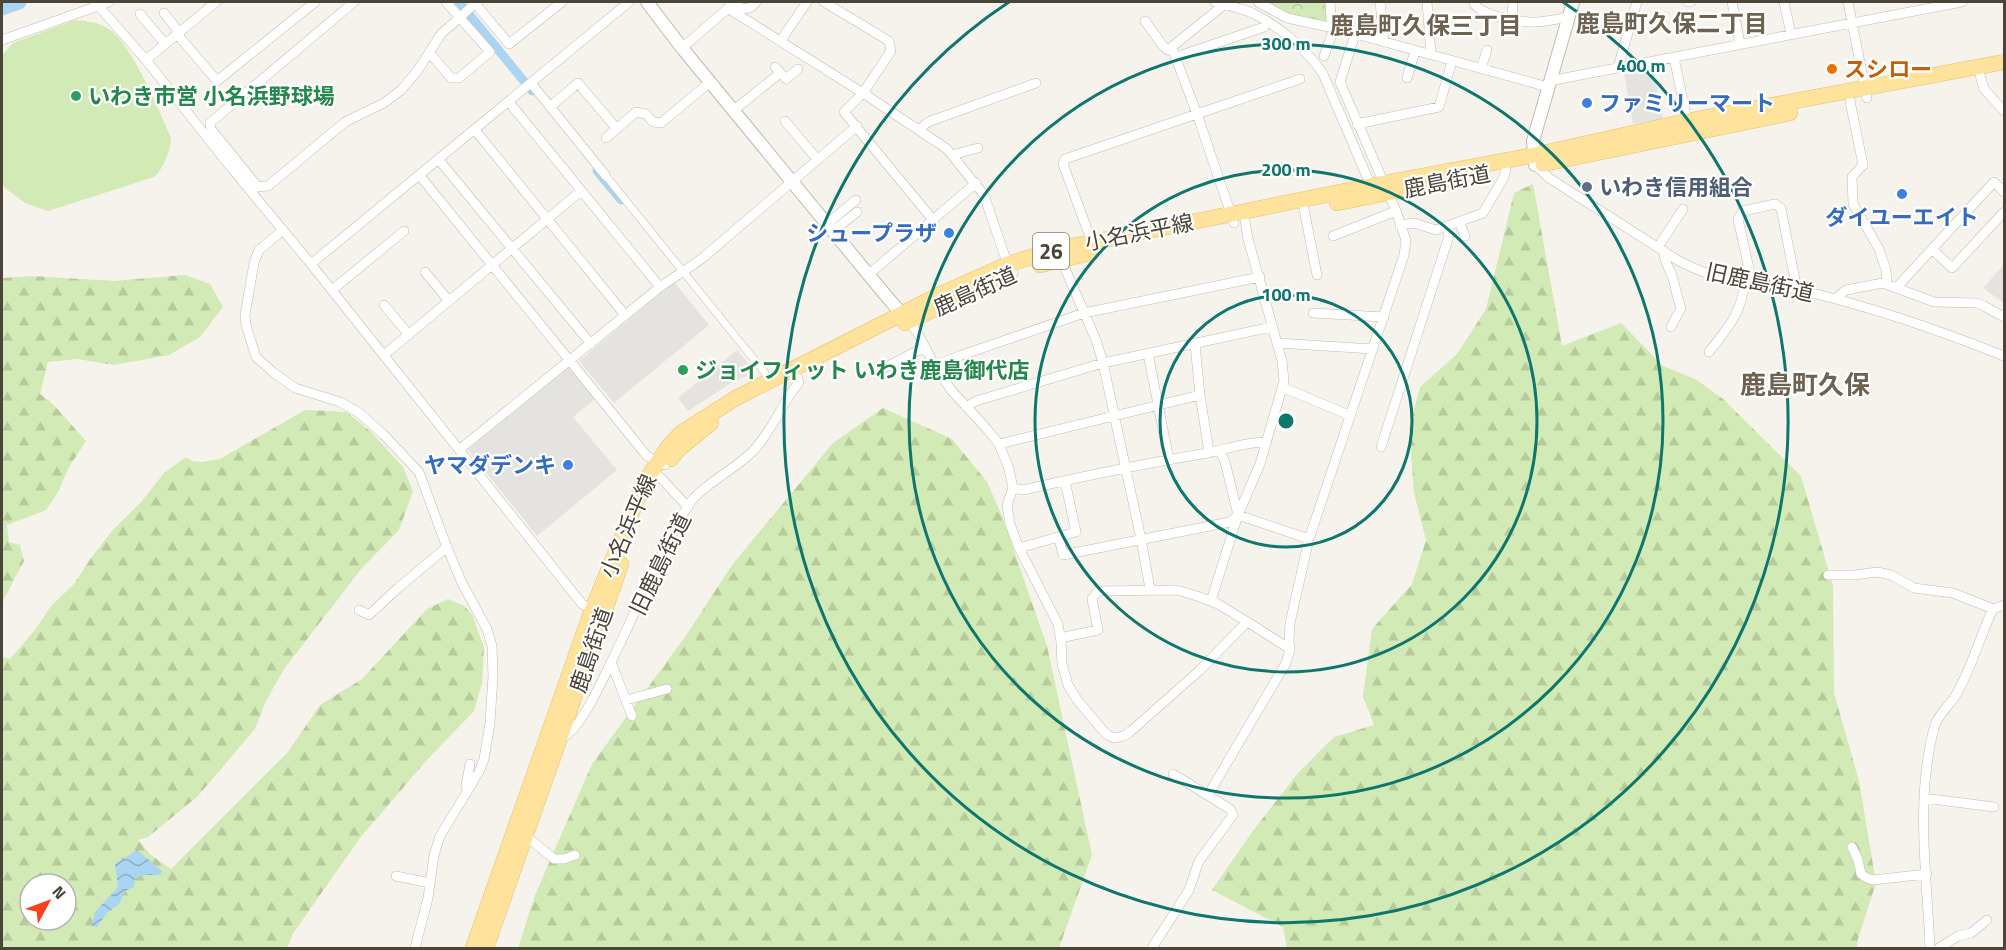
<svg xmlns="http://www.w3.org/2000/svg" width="2006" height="950" viewBox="0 0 2006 950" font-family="'Titillium Web','Noto Sans JP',sans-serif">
<defs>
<pattern id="forest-firs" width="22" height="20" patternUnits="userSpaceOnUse" patternTransform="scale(1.5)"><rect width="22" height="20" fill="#d2eab5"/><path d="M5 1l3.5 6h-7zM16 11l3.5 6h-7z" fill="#b6ca9c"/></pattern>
<pattern id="park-crowns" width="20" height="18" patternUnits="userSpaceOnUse" patternTransform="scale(1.5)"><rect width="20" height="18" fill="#d2eab5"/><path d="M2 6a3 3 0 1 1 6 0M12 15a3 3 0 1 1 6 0" fill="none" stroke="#b6ca9c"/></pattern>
<pattern id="water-waves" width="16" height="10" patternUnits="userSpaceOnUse" patternTransform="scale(1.5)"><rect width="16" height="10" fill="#a9d4f2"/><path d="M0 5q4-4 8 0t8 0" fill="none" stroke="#8caec5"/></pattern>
</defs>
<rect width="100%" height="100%" fill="#f6f3ec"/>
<!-- forest -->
<path fill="url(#forest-firs)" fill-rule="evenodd" d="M 1533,184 L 1562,346 L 1621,323 L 1663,366 L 1695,379 L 1723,399 L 1801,476 L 1833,586 L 1834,693 L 1859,781 L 1876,883 L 1858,939 L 1857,948 L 1287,948 L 1283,927 L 1212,890 L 1252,832 L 1298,773 L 1334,737 L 1374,725 L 1363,696 L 1372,629 L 1412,584 L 1426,540 L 1414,493 L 1409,428 L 1420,387 L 1457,354 L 1486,309 L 1514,193 Z
M 185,275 L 210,284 L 223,307 L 200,337 L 169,355 L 114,365 L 77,359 L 48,362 L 40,394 L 52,403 L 86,441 L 69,467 L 58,492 L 46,510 L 7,525 L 9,542 L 20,545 L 24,561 L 2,603 L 2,278 L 32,276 L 113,281 Z
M 883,408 L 952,439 L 987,482 L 1002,516 L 1047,646 L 1092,855 L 1059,948 L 518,948 L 535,895 L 592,764 L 687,634 L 732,565 L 833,443 Z
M 305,410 L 347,412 L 371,432 L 403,467 L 413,491 L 399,530 L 362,568 L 284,669 L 266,701 L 255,729 L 197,797 L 148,837 L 138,840 L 151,855 L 171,869 L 288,752 L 320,705 L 362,679 L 427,609 L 448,599 L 464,606 L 472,614 L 484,648 L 482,683 L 474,711 L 426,761 L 360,838 L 294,932 L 287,948 L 2,948 L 2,657 L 10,659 L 35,630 L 51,606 L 74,584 L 91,558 L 112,531 L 141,502 L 164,473 L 186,457 L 192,461 L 202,462 L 220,459 ZM 30,884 L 66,884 L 66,920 L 30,920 Z"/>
<!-- park -->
<path fill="url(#park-crowns)" d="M 1265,2 L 1325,2 L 1328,20 L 1325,23 L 1284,12 Z"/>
<!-- pitch -->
<path fill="#d2eab5" d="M 75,20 C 87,21 97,22 107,28 C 132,42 158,110 171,137 C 171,149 164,169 154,177 L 48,211 L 25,203 L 5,188 L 2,183 L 2,55 L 13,43 Z"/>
<!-- parking -->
<path fill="#e5e3e0" d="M 1653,69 L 1663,119 L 1633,124 L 1624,74 Z
M 2004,264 L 2004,303 L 1983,288 Z
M 674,282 L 709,325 L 614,403 L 579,361 Z
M 737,350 L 755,372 L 731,383 L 688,411 L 678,398 Z
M 569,366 L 596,398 L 573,417 L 617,470 L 537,536 L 468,450 Z"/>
<!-- water -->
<path fill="url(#water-waves)" d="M 137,850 L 162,871 L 160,875 L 146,875 L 135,878 L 134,887 L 125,891 L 119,904 L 107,913 L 97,927 L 92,926 L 95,912 L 118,887 L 115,864 Z"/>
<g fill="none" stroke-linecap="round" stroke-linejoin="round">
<!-- canal -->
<path stroke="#a9d4f2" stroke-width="9" d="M 459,2 L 532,91
M 597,171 L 621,200"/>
<!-- river -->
<path stroke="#a9d4f2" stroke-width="15" d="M 2,8 L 19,2"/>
<!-- pedestrian casing -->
<g stroke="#c2bbae" stroke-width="8">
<path id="pedestrian" d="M 606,176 L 765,373"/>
</g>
<!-- minor casing -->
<g stroke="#c2bbae" stroke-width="10">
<path id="minor" d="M 95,2 L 146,60 L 224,159 L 311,264 L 582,604 L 595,611
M 354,2 L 210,123 L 211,129 L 258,187 L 268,186 L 345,122 L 384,103 L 401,90 L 418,70 L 441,34 L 477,2
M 474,2 L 509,44 L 562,2
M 729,2 C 739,7 748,14 756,2
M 824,2 L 889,41 L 891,51 L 863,93 L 844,112 L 933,220
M 1215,2 C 1227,5 1240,8 1252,13 C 1276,24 1309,51 1323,74 L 1371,186
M 1258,2 L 1287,18 L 1338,29 L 1548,87
M 1380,2 L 1384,42
M 1427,2 L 1431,55
M 1474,2 L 1475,5 C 1486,17 1519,22 1535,22 C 1546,22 1558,19 1569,17
M 1688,2 L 1690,2
M 1732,2 L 1740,44
M 1784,2 L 1791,34
M 1848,2 L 1867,98
M 729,9 L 863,93 L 947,149 L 984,195 L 1004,254 L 1013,273
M 164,13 L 179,32
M 140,14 L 165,44
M 1512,19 L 1513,2
M 1145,21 L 1163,46 L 1168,50 L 1225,4
M 177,34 L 217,81 L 315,2
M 2,40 L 109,2
M 781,40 L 807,2
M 682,48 L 733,4
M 429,52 L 451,78 L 459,78 L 490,52 L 446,2
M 1324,56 L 1332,34 L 1330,2
M 1176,57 L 1264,27
M 1674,57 L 1687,121
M 146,60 L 216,2
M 775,67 L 786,79 L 798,69
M 1618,67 L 1637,2
M 1481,68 L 1487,50
M 1980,75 L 1984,89 L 2004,111
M 1407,78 L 1415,51
M 1549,81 L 1962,2
M 531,83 L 606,176
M 1850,101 L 1863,165 L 1852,177 L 1853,204 L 1879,249 L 1886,270 L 1887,284
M 509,102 L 660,287
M 551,106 L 578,83 L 617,129
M 734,110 L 780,73
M 785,121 L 817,159
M 1357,124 L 1439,107 L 1452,61
M 475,130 L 625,315
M 919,130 L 928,122 L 1036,83
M 606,138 L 636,112 L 646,114 L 653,122 L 661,123 L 710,82
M 952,155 L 978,148
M 439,160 L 591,344
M 1535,165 L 1549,178 L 1679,261 C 1687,265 1695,269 1704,272 C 1739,283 1777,284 1812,293 C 1879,309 1941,331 2004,356
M 420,176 L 647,456 L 665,465
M 1304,209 L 1317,275
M 1459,222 L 1465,236
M 1234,223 L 1197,114 L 1300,79
M 827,224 L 856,200
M 1400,225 L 1414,223 L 1436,230 L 1483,213 L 1503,179 L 1506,170
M 283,230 L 259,250 L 254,263 L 245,315 L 246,325 L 256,357 L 274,373 L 295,388 L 340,402 L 358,412 L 383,434 L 419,472 L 446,545 L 462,583 L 487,629 L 492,646 L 493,676 L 490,723 L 484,759 L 479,772 L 440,836 L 434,855 L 428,898 L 415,948
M 833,231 L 857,212
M 1333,236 L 1396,211
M 1090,237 L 1063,164 L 1065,159 L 1197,114 L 1172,48
M 1658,247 L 1683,209
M 1932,249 L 1952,268 L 2004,212
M 1664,251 C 1663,262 1671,269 1673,279 C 1676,289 1677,298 1681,308 L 1671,327
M 1060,257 L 1096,340 L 1103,363 L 1141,539 L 1150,589
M 311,264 L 629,2
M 425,272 L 449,301
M 868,275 L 976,183
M 1752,282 L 1738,219 L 1743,211 L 1775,204 L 1781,208 L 1797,290
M 1897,287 L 1994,182 L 2004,192
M 332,290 L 404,231
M 1836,298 L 1846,290 L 1883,283 L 1934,302 L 1977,303 L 1984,306 L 2004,317
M 384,305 L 409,335
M 1313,313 L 1384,317
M 909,321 L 917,332 L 935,366 L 951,390 L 987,429 L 999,444 L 1009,469 L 1013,488 L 1007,505 L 1010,524 L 1019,548 L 1058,624 L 1061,642 L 1062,664 L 1068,685 L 1078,701 L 1106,734 L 1114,738 L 1124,736 L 1131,731 L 1199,671 L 1247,622
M 1277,343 L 1373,349
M 1195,344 L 1200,395 L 1209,452
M 1709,352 C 1729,326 1741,315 1745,281
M 1148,354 L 1169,460
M 384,355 L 581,191
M 935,366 L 959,356 L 1084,313 L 1260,277
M 882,369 L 925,347
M 1282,387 L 1349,415
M 966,407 L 976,401 L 1103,363 L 1272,327
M 999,444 L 1200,395
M 1381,447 L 1449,236 L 1447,226
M 460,449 L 660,287 C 675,276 690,268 705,256 L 857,126
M 659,476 L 688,507
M 1013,488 L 1023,490 C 1085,476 1146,463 1208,453 C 1227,449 1246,442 1266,442
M 1238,515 L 1309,539
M 1059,538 L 1063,555 L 1230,522 L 1238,515 L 1225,462 L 1220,451
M 1019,548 L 1076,532 L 1065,481
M 1828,575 L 1855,575 L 1877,572 L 1891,575 L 1914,588 L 1953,593 L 1993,609 L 2004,605
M 1211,601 L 1238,515 L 1260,464 L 1284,381 L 1282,361 L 1248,239 L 1245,221
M 359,610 L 369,615 L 398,588 L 447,547
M 1060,638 L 1098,630 L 1092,599 L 1098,591 L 1177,590 L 1200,597 L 1218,604 L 1254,626 L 1290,649
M 611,662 L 632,716
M 626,700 L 667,689
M 561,738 C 580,733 606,672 615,654 C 636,612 653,567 677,526 C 682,517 686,507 693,499 C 709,481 737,468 754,450 C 772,431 781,405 797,385 L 799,382 L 797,377
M 468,790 L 466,786 L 470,764
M 1208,795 L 1286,663 L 1290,649 L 1289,641 L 1290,623 L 1309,539 L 1404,255 L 1406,240 L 1396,211 L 1340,82 L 1355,34
M 1924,798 L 1994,807
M 526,836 L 554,859 L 564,859 L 575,855
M 1852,847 L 1858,860 L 1861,874 L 1867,878 L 1873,880 L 1927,874
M 396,876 L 430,883
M 1152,948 L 1189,890 L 1199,861 L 1233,815 L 1230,809 L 1173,774
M 1930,948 C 1927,876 1915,800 1934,728 C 1937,716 1947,708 1954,698 C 1971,671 1979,638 1993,609
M 1939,948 L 1958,936 L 1971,933 L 1987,920"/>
</g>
<!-- tertiary casing -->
<g stroke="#c2bbae" stroke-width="14">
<path id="tertiary" d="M 647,2 L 682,48 L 882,291 L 906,319
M 1535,165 L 1533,141 L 1573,2"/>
</g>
<!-- primary casing -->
<g stroke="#e6c16a" stroke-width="16">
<path id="primary" d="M 1543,164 L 1790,113
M 1337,203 L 1443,182
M 1040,265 L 1090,253
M 905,323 L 1000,278
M 671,459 L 679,449 L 711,423
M 473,948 L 592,610 L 644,483 L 668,447 L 681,433 L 736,398 L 941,294 L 1008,264 L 1058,249 L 1385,183 L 1535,155 L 1687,121 L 2004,62
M 486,948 L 621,564"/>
</g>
<!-- pedestrian -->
<use href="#pedestrian" stroke="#fff" stroke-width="7"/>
<!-- minor -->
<use href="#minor" stroke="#fff" stroke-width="9"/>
<!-- tertiary -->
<use href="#tertiary" stroke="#fff" stroke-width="12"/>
<!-- primary -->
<use href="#primary" stroke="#ffe39c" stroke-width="15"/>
</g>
<!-- distance rings -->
<g fill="none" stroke="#0f766e" stroke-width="3">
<circle cx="1286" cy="421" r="126"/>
<circle cx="1286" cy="421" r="251"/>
<circle cx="1286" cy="421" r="377"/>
<path d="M1563 2A502 502 0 1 1 1009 2"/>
</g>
<!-- markers -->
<circle fill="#e8710a" stroke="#fff" stroke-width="2" cx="1832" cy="69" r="6"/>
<g fill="#2e9e5b" stroke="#fff" stroke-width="2">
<circle cx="76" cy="96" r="6"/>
<circle cx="683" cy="370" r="6"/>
</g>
<g fill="#3f7fe0" stroke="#fff" stroke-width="2">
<circle cx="1587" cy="103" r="6"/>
<circle cx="1902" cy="194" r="6"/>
<circle cx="949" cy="233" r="6"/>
<circle cx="568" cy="465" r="6"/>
</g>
<circle fill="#5c6f8a" stroke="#fff" stroke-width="2" cx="1587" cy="187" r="6"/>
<g text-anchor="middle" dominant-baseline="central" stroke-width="4.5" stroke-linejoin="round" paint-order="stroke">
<!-- shield labels -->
<rect fill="#fff" stroke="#817c74" stroke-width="1.5" x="1033" y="233" width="36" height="36" rx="4.5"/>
<g font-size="21" font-weight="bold" fill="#4b4439">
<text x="1051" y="251">26</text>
</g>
<!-- food labels -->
<g font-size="22" font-weight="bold" fill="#c56008" stroke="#fff" text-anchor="start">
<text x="1844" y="69">スシロー</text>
</g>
<!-- leisure labels -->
<g font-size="22" font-weight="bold" fill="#27864d" stroke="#fff" text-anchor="start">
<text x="88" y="96">いわき市営 小名浜野球場</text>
<text x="695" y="370">ジョイフィット いわき鹿島御代店</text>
</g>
<!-- shop labels -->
<g font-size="22" font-weight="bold" fill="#366cbe" stroke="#fff" text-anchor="end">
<text x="1599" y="103" text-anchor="start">ファミリーマート</text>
<text x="1902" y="217" text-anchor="middle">ダイユーエイト</text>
<text x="937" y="233">シュープラザ</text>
<text x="556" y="465">ヤマダデンキ</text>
</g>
<!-- street labels -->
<g font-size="22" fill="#4b4439" stroke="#fff">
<text transform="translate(1447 181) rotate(-11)">鹿島街道</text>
<text transform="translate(1139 232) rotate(-11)">小名浜平線</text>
<text transform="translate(1760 282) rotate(12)">旧鹿島街道</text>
<text transform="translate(975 291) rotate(-24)">鹿島街道</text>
<text transform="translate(628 526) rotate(-67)">小名浜平線</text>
<text transform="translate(660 564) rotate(-64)">旧鹿島街道</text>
<text transform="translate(591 650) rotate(-71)">鹿島街道</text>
</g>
<!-- service labels -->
<g font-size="22" font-weight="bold" fill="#4e5e75" stroke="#fff" text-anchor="start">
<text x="1599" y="187">いわき信用組合</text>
</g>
<!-- neighbourhood labels -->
<g font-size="24" font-weight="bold" fill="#6e6250" stroke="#fff">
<text x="1672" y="23">鹿島町久保二丁目</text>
<text x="1426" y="25">鹿島町久保三丁目</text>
</g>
<!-- quarter labels -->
<g font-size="26" font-weight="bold" fill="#6e6250" stroke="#fff">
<text x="1805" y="384">鹿島町久保</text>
</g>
</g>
<circle cx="1286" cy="421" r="9" fill="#0f766e" stroke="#fff" stroke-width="3"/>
<g font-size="18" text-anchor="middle" font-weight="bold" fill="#0f766e" stroke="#fff" stroke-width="4.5" stroke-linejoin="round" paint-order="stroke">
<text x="1286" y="50">300 m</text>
<text x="1641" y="72">400 m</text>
<text x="1286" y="176">200 m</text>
<text x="1286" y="301">100 m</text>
</g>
<!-- border -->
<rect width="2006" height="950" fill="none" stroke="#4b4439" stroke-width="6"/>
<!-- north arrow -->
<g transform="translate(48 902) rotate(49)"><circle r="28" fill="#ffffff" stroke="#b7b4b0" stroke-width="1.5"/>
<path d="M0-4.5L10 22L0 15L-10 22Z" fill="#fc3f1d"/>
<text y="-9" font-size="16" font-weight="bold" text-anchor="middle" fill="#4b4439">N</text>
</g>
</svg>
